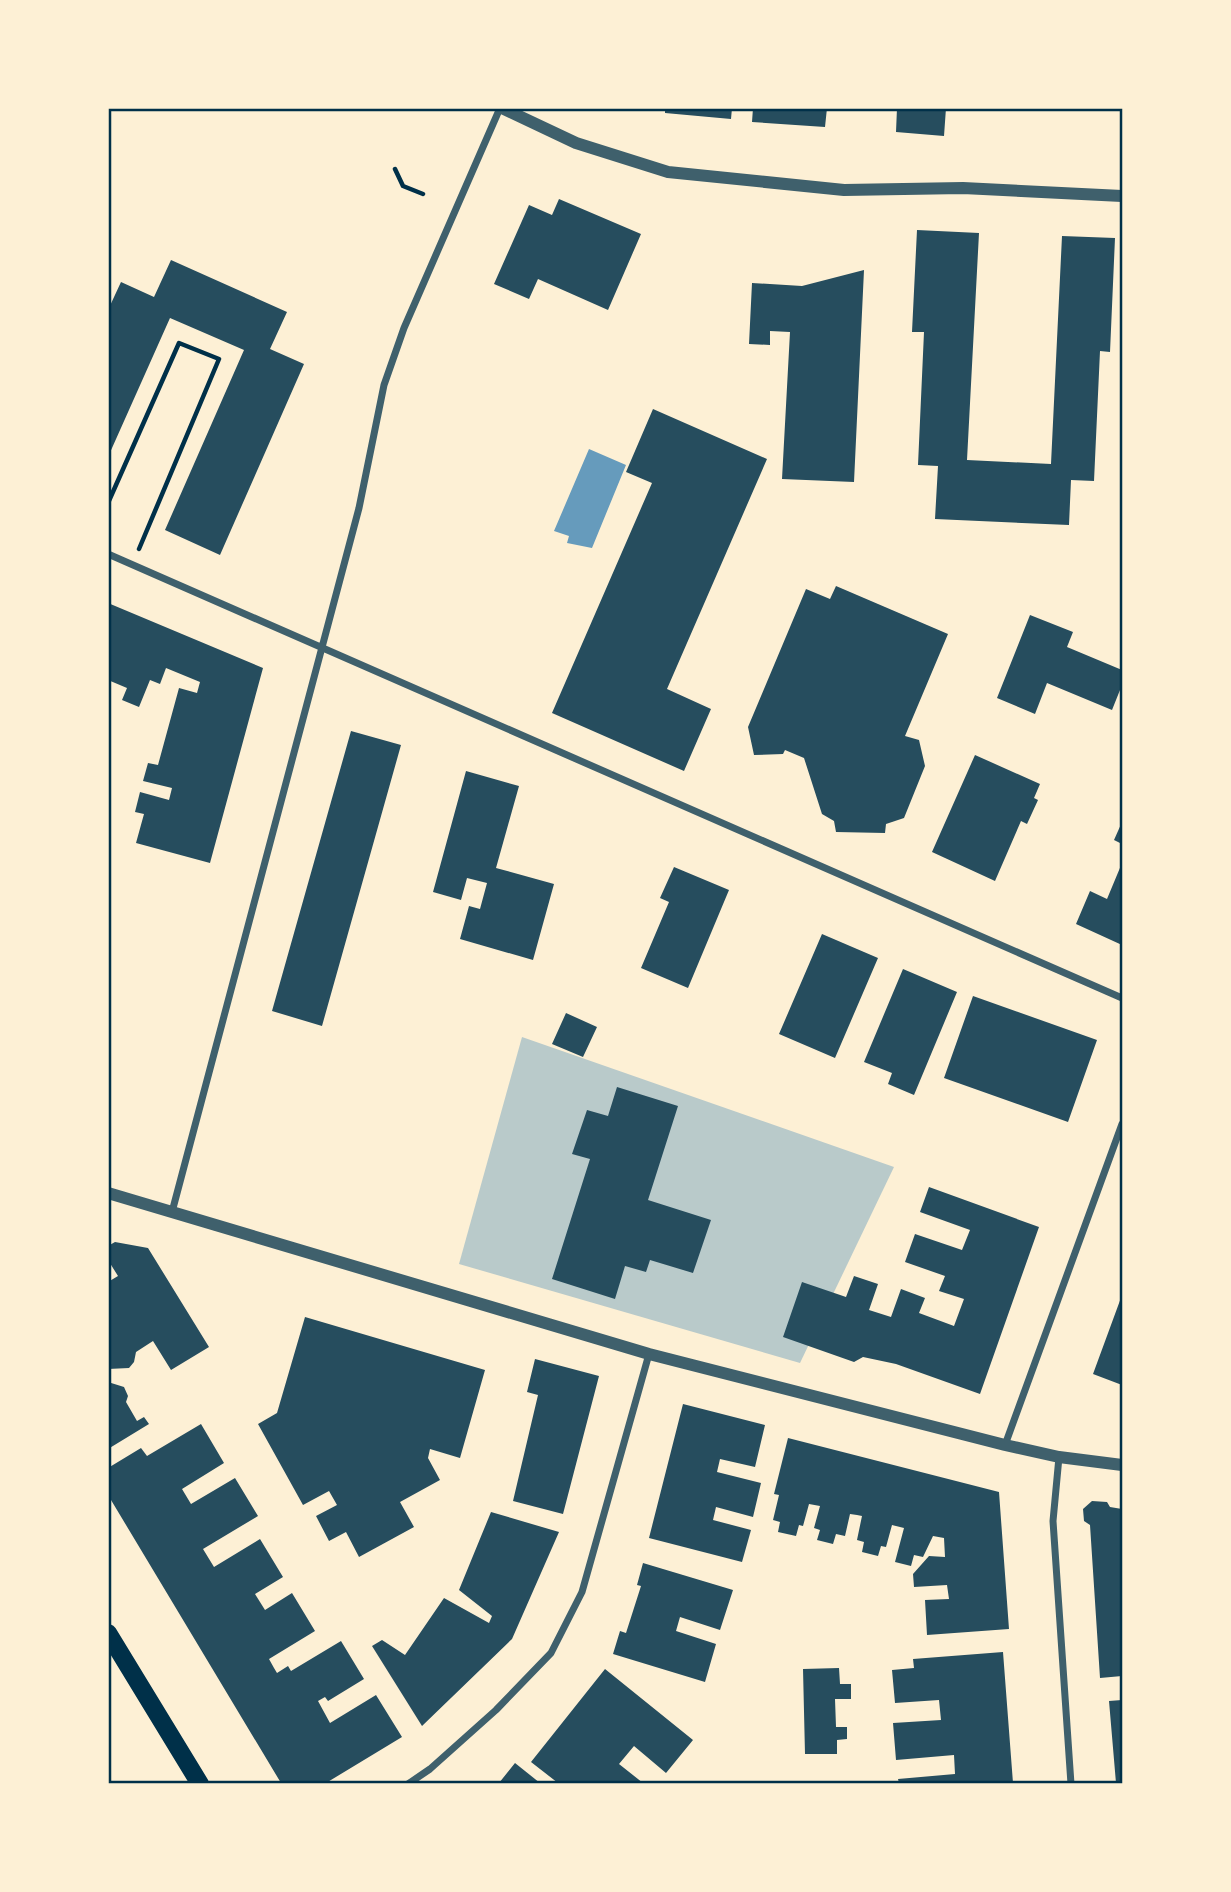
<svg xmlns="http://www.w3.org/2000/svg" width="1231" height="1892" viewBox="0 0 1231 1892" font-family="'PT Sans',sans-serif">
<rect width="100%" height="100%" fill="#fdf0d5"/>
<!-- green -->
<path fill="#b9caca" d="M 522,1037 L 894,1167 L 800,1363 L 459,1264 Z"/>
<!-- water -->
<path fill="#669bbc" d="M 589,449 L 626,465 L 592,548 L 567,543 L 569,536 L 554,531 Z"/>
<!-- building -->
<path fill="#264d5e" d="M 665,108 L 732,108 L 731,119 L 665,113 Z
M 753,108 L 827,108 L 825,127 L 752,122 Z
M 897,108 L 946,108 L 944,136 L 896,132 Z
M 559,199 L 641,234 L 608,310 L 538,279 L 529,299 L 494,284 L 529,205 L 552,215 Z
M 917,230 L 979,233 L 967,460 L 1051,464 L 1062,236 L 1115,238 L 1110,352 L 1100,351 L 1094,481 L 1071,480 L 1069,525 L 935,519 L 938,466 L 918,465 L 924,332 L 912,332 Z
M 171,260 L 287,312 L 270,349 L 304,364 L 220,555 L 165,530 L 244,350 L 170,318 L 108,457 L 108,310 L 121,282 L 154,297 Z
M 864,270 L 854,482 L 782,479 L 790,332 L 770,331 L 770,345 L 749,344 L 752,283 L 802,286 Z
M 653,409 L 767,459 L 667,689 L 711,709 L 684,771 L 552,713 L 652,483 L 626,472 Z
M 836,586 L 948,634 L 905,736 L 919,740 L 925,766 L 904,818 L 886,824 L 885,833 L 836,832 L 834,821 L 822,814 L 804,758 L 785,750 L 783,754 L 754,755 L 748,727 L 806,589 L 830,599 Z
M 108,603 L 263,668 L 210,863 L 136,843 L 144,814 L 135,812 L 140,792 L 169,800 L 172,788 L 143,781 L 148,763 L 158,765 L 179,688 L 197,693 L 200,682 L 166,668 L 160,684 L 150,680 L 139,707 L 122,700 L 127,688 L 108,680 Z
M 1030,615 L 1073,632 L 1067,647 L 1122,670 L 1122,685 L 1112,710 L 1047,683 L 1035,714 L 997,698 Z
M 351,731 L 401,745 L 322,1026 L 272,1011 Z
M 975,755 L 1040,784 L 1034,798 L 1038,800 L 1027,824 L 1021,821 L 995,881 L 932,852 Z
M 466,771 L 519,786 L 496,868 L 554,884 L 533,960 L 460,939 L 469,906 L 480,909 L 487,883 L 467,878 L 461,900 L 433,892 Z
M 1122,822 L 1122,844 L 1114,840 Z
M 1122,863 L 1122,945 L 1076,924 L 1090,891 L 1107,899 Z
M 674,867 L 729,890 L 688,988 L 641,968 L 669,902 L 660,898 Z
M 822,934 L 878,958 L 835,1058 L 779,1034 Z
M 903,969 L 957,992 L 914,1095 L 888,1084 L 892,1073 L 864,1062 Z
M 973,996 L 1097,1040 L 1068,1122 L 944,1078 Z
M 566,1013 L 597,1027 L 583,1057 L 552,1044 Z
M 617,1087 L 678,1106 L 648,1200 L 711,1220 L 693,1273 L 650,1260 L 646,1272 L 625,1266 L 615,1299 L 552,1279 L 590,1159 L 572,1154 L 587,1110 L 608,1116 Z
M 929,1187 L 1039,1227 L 980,1394 L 896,1364 L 863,1357 L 854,1362 L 783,1337 L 802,1282 L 846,1297 L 854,1276 L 878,1284 L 869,1310 L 891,1317 L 901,1289 L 925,1298 L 919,1313 L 954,1326 L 964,1299 L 939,1291 L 945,1276 L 905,1262 L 915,1234 L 962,1250 L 970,1230 L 920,1212 Z
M 115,1242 L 148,1248 L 209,1347 L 171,1370 L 153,1341 L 136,1352 L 134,1362 L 129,1368 L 108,1369 L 108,1282 L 118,1276 L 108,1260 L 108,1246 Z
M 1122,1295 L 1122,1385 L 1093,1374 Z
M 305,1317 L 485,1370 L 460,1458 L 430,1449 L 428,1458 L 440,1480 L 400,1502 L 414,1527 L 359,1557 L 346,1532 L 329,1541 L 316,1516 L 337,1505 L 329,1491 L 303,1505 L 258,1424 L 277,1413 Z
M 535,1359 L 599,1376 L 563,1514 L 513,1501 L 538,1395 L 527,1392 Z
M 108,1382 L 124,1387 L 128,1396 L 126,1402 L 137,1421 L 144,1417 L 149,1424 L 108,1449 Z
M 683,1404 L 765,1425 L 755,1467 L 720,1459 L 717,1472 L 761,1483 L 753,1517 L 716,1507 L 713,1520 L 751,1530 L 742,1562 L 649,1538 Z
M 201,1424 L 224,1463 L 182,1489 L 191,1504 L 235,1478 L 258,1516 L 203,1549 L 214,1567 L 260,1539 L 283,1577 L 255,1594 L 265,1610 L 292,1593 L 315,1631 L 269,1659 L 274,1668 L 277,1673 L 288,1666 L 291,1671 L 341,1641 L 364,1679 L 328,1701 L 325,1697 L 318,1701 L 330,1723 L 376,1695 L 402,1737 L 326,1783 L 281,1783 L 108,1495 L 108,1468 L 141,1448 L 147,1456 Z
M 788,1438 L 999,1492 L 1009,1629 L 927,1635 L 925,1600 L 949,1599 L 947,1585 L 914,1587 L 913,1574 L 929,1556 L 945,1557 L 944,1538 L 933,1536 L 923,1557 L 914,1555 L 911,1566 L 895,1562 L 904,1528 L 892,1525 L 886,1547 L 881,1546 L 878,1556 L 862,1552 L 864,1542 L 857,1540 L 862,1516 L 857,1515 L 850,1514 L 845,1536 L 836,1534 L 833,1544 L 817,1540 L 820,1530 L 814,1528 L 820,1506 L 809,1504 L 803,1526 L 799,1525 L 796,1536 L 778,1532 L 780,1522 L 773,1520 L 779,1495 L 774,1494 Z
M 1092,1501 L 1107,1502 L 1110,1507 L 1122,1509 L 1122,1676 L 1100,1678 L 1090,1525 L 1084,1521 L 1083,1509 Z
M 491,1512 L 559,1532 L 512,1639 L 422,1726 L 372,1646 L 382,1640 L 405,1655 L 444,1598 L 489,1623 L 492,1616 L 459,1590 Z
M 643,1563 L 733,1590 L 720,1630 L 680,1617 L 676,1631 L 716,1644 L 705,1682 L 613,1654 L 620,1631 L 626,1633 L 641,1586 L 637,1585 Z
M 1003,1652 L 1013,1783 L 899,1783 L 898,1779 L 955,1774 L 954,1755 L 896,1760 L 893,1723 L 941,1720 L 939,1700 L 895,1703 L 892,1670 L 914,1668 L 913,1659 Z
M 839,1668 L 840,1684 L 851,1684 L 851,1699 L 835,1699 L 836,1727 L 847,1727 L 847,1739 L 837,1740 L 837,1754 L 805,1754 L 803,1669 Z
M 605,1669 L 693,1740 L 666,1773 L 634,1746 L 619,1764 L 643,1783 L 558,1783 L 531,1762 Z
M 1122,1700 L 1122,1783 L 1116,1783 L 1109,1701 Z
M 515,1763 L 540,1783 L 499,1783 Z"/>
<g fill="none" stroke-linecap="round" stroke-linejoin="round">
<!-- path -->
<path stroke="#003049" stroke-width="4.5" d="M 395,169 L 403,186 L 423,194
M 108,503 L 179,343 L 219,359 L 139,549"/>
<!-- minor -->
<path stroke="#3f606c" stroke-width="7" d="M 108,554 L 1122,998
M 172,1212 L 359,508 L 384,385 L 404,328 L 500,108
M 1005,1445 L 1122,1124
M 1059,1457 L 1053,1521 L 1071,1784
M 408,1784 L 430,1769 L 496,1710 L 551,1653 L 582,1592 L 649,1354"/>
<!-- tertiary -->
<path stroke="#3f606c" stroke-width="12" d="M 502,108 L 576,143 L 668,172 L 844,190 L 963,188 L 1122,196
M 108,1193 L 649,1354 L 1005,1445 L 1059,1457 L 1122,1465"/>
<!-- primary -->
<path stroke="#003049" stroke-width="18" d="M 108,1633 L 200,1784"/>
</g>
<!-- border -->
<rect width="1231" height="1892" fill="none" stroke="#fdf0d5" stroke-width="220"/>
<rect x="110" y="110" width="1011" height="1672" fill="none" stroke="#003049" stroke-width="2.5"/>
</svg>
